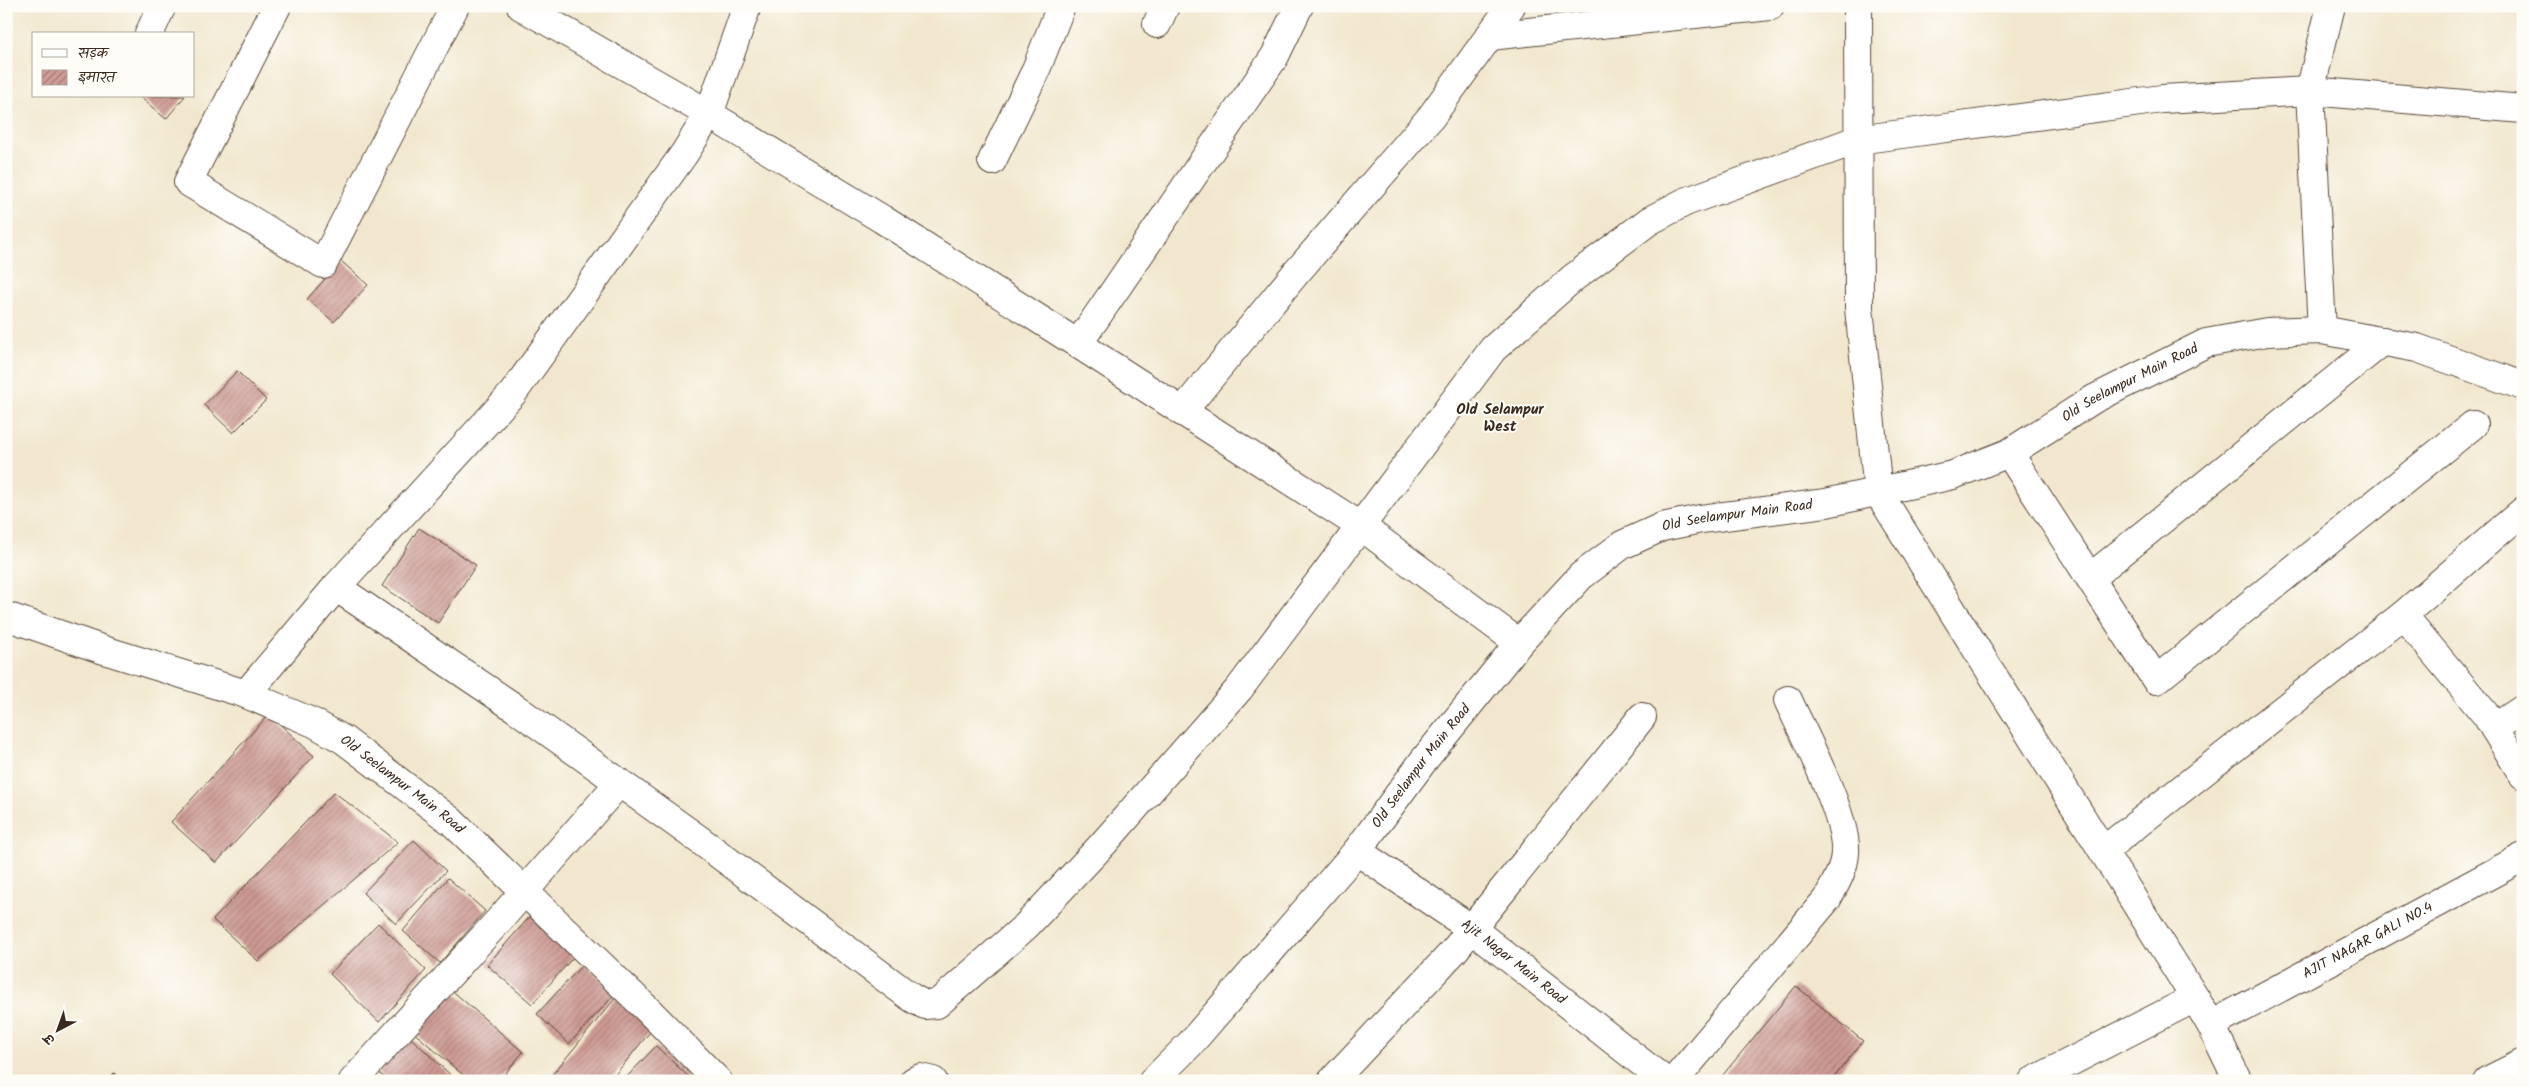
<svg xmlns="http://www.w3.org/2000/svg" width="2529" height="1087" viewBox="0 0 2529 1087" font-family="Kalam,'Playpen Sans Deva',sans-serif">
<defs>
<pattern id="building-hatch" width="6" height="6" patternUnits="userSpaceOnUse" patternTransform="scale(1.25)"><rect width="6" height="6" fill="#cd9993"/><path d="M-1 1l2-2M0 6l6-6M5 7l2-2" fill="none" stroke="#a87d77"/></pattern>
</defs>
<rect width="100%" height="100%" fill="#fdfcf7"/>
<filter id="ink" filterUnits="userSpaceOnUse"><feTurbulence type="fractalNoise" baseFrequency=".02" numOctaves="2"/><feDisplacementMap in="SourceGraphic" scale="10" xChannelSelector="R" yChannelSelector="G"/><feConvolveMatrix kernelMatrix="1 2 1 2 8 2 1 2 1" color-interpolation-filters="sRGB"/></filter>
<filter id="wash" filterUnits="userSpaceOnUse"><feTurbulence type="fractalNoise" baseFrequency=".0096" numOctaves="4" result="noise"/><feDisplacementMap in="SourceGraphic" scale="20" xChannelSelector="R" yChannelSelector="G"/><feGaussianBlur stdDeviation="1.12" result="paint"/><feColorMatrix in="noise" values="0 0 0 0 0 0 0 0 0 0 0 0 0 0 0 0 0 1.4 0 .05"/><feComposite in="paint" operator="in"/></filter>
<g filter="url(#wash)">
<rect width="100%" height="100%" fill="#f2e7ce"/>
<g id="blocks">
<!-- building -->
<path fill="url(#building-hatch)" d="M 139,96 L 185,96 L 166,119 Z
M 341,261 L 368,285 L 334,322 L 307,299 Z
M 237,371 L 266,400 L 233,433 L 204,405 Z
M 419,528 L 476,565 L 438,623 L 382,586 Z
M 269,714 L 314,756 L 216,863 L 171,822 Z
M 334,792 L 398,842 L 258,961 L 213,920 Z
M 414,840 L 446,871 L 396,924 L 363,893 Z
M 448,878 L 485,911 L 440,963 L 403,931 Z
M 532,914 L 577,953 L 532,1004 L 487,965 Z
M 378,923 L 426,970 L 379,1022 L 330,974 Z
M 583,964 L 616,993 L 569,1044 L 537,1014 Z
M 1796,986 L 1863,1041 L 1831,1081 L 1718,1081 Z
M 448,987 L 523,1052 L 499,1081 L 470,1081 L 411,1030 Z
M 617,996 L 654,1027 L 610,1081 L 547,1081 Z
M 409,1036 L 457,1081 L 388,1081 L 376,1070 Z
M 656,1046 L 693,1081 L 623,1081 Z
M 114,1073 L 124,1081 L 108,1081 Z"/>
</g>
</g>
<g filter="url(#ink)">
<use href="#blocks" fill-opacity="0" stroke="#564638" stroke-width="1"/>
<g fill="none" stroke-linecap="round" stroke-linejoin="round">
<!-- minor casing -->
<g stroke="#564638" stroke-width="30">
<g id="minor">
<path d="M 277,6 L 188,182 L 323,264 L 455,6"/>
<path d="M 521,6 L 709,114 L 882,219 L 1078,344 L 1362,527 L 1519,643"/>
<path d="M 1858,6 L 1859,308 L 1878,492 L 2195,998 L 2211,1025 L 2238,1081"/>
<path d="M 1157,24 L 1165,6"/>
<path d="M 149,34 L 162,6"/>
<path d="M 1490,36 L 1770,6"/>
<path d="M 992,161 L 1035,72 L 1061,6"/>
<path d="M 2322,330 L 2310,91 L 2331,6"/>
<path d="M 1078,344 L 1275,56 L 1299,6"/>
<path d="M 1182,412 L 1296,273 L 1431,117 L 1511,6"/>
<path d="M 2009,453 L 2156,680 L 2473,425"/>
<path d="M 2090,578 L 2383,341"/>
<path d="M 336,587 L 515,708 L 701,841 L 912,998 L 925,1005 L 937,1004 L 1026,926 L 1103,844 L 1239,689 L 1493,349 L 1573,278 L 1649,221 L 1685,202 L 1857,140 L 2162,99 L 2310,91 L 2523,109"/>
<path d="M 2403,615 L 2486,715 L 2523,775"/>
<path id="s1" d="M 6,616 L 104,650 L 246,694 L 314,723 L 344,740 L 451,821 L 648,1010 L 718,1081"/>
<path d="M 246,694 L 336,587 L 513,393 L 684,154 L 709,114 L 747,6"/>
<path d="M 2494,728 L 2523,709"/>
<path id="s2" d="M 1357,851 L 1472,929 L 1665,1081"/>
<path d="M 2103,851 L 2403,615 L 2523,511"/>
<path id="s3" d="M 2211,1025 L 2523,857"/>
<path d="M 353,1081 L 501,918 L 619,783"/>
<path d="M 914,1081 L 920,1078 L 933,1081"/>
<path id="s4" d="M 1153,1081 L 1190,1044 L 1357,851 L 1424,760 L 1519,643 L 1581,576 L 1622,545 L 1662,527 L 1701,519 L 1826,503 L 1953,475 L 2009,453 L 2094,399 L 2206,343 L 2267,332 L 2322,330 L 2417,348 L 2523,386"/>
<path d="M 1332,1081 L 1453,952 L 1642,717"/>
<path d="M 1674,1081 L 1827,899 C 1834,886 1844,870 1845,853 C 1848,818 1804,735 1788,700"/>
<path d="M 2033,1081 L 2195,998"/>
<path d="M 2487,1081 L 2523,1063"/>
</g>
</g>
<!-- minor -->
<use href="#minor" stroke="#fff" stroke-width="28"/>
</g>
</g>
<g text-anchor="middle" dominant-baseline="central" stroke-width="4" stroke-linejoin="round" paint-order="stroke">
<!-- street labels -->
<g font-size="14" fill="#3b2a1e" stroke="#fdfcf7">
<text stroke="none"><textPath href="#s4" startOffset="1254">Old Seelampur Main Road</textPath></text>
<text stroke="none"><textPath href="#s4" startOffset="834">Old Seelampur Main Road</textPath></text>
<text stroke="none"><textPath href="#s4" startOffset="414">Old Seelampur Main Road</textPath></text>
<text stroke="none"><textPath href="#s1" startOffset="434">Old Seelampur Main Road</textPath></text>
<text stroke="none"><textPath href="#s3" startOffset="178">AJIT NAGAR GALI NO.4</textPath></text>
<text stroke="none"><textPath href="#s2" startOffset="192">Ajit Nagar Main Road</textPath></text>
</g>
<!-- neighbourhood labels -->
<g font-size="15" font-weight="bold" fill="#3b2a1e" stroke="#fdfcf7">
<text x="1500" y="410">Old Selampur<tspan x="1500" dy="17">West</tspan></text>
</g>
</g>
<!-- margin -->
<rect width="2529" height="1087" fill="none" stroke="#fdfcf7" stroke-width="25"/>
<!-- legend -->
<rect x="32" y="32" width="162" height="65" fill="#fdfcf7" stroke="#afa8a0"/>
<rect x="42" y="49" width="25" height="8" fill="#ffffff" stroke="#afa8a0"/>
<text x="78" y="58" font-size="15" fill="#3b2a1e">सड़क</text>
<rect x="42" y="70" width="25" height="15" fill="url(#building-hatch)" stroke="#afa8a0"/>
<text x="78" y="82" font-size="15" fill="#3b2a1e">इमारत</text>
<!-- north arrow -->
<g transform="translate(58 1030) rotate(221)" stroke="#fdfcf7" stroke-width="4" paint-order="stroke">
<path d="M0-4L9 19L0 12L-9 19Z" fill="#3b2a1e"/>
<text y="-8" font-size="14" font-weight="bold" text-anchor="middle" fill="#3b2a1e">उ</text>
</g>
</svg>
